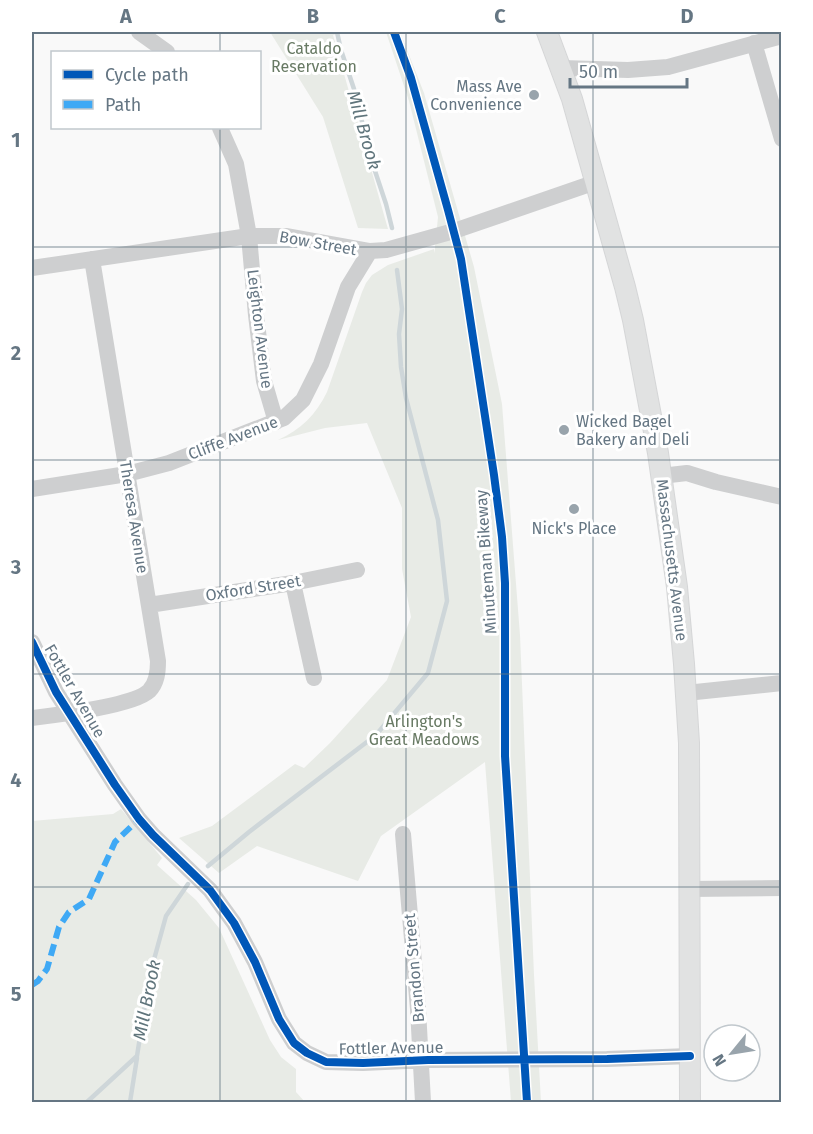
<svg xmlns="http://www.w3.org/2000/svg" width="813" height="1134" viewBox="0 0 813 1134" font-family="'Fira Sans',sans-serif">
<rect width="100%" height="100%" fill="#f9f9f9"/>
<!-- green -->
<path fill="#e8ebe6" d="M 270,32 L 352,32 L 333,35 L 388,229 L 358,228 L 323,117 Z
M 386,32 L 400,32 L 424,93 L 474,267 L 502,404 L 520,635 L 534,975 L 541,1102 L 511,1102 L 485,762 L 381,836 L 358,881 L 257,846 L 219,873 L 179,838 L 212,826 L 295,764 L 304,768 L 330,743 L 387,680 L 411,617 L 402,569 L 402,508 L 367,423 L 325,428 L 278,440 C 300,430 316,415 327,392 L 362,292 L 366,283 L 372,275 L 388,265 L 434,249 L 435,253 L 435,247 L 438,217 L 409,101 Z
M 121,809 L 162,858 L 157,865 L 196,900 L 219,928 L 270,1040 L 281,1057 L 296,1069 L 296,1092 L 305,1102 L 32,1102 L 32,821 L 113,814 Z"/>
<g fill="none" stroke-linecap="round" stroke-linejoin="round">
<!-- stream -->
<path stroke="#ced6d9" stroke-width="4.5" d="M 337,32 L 341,50 L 354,89 L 372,162 L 386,204 L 392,228
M 208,866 L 249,832 L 376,735 L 428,673 L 447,601 L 438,520 L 406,398 L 401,367 L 399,334 L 402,309 L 397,270
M 87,1102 L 137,1056 L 150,974 L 166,916 L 188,884
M 130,1102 L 137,1058"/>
<!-- major casing -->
<g stroke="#d5d6d7" stroke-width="22">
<path id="major" d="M 547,32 L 572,99 L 625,287 L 633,320 L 658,453 L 677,587 L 684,664 L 689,743 L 690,1102"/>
</g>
<!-- minor -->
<path stroke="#cecfd0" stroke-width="16" d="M 139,32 L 167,52
M 754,43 L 782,139
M 562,68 L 628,70 L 668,67 L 782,36
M 220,128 L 236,164 L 249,236 L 256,315 L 264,381 L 276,422
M 32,268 L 249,236 L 287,236 L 370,251 L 386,250 L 454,231 L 596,182
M 661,476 L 687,473 L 716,482 L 782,497
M 32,489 L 127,474 L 169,463 L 284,418 L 303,400 L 321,364 L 348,287 L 370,251
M 293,583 L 314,678
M 149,605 L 293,583 L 357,570
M 32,642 L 56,692 L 115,785 L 139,819 L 153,835 L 210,890 L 234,923 L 255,962 L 279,1019 L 294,1043 L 307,1053 L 326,1062 L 363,1063 L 428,1060 L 607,1059 L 690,1056
M 686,693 L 782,683
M 32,718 C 56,715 133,706 149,691 C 157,683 158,672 158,661 L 92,259
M 403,834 L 418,1009 L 423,1102
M 688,889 L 782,888"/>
<!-- major -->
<use href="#major" stroke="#e1e2e2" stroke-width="20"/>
<!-- quiet -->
<path stroke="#3fa9f5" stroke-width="6" stroke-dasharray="12 6" stroke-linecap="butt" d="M 32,985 L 38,981 L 47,969 L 59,927 L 69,912 L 89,899 L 115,842 L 139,819"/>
<!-- cycleway casing -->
<g stroke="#fff" stroke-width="11">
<path id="cycleway" d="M 394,32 L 411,78 L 448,210 L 461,259 L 494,475 L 502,537 L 505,583 L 505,756 L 527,1102
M 32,642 L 56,692 L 115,785 L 139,819 L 153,835 L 210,890 L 234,923 L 255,962 L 279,1019 L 294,1043 L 307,1053 L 326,1062 L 363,1063 L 428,1060 L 607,1059 L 690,1056"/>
</g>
<!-- cycleway -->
<use href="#cycleway" stroke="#0057b8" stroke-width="8"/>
</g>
<!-- grid -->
<path fill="none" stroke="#657683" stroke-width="1.5" stroke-opacity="0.55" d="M 220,32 L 220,52M 406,32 L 406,1102M 593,32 L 593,1102M 220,128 L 220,1102M 32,247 L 782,247M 32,460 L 782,460M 32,674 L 782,674M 32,887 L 782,887"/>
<!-- markers -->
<g fill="#99a4ac" stroke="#fff" stroke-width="2">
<circle cx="534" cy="95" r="6"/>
<circle cx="564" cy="430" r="6"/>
<circle cx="574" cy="509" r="6"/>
</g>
<g text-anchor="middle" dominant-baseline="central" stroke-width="6" stroke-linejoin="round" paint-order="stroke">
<!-- park labels -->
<g font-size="16" fill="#687a64" stroke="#fff">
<text x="314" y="48">Cataldo<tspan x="314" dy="18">Reservation</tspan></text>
<text x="424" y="721">Arlington's<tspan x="424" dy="18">Great Meadows</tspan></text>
</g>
<!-- poi labels -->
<g font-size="16" fill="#657683" stroke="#fff" text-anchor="end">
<text x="522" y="86">Mass Ave<tspan x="522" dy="18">Convenience</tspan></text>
<text x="576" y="421" text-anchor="start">Wicked Bagel<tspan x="576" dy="18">Bakery and Deli</tspan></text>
<text x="574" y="528" text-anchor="middle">Nick's Place</text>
</g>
<!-- street labels -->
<g font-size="16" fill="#657683" stroke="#fff">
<text transform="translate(318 243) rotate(10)">Bow Street</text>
<text transform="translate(260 329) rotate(83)">Leighton Avenue</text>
<text transform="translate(233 438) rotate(-21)">Cliffe Avenue</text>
<text transform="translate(134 517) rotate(81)">Theresa Avenue</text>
<text transform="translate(672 560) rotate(83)">Massachusetts Avenue</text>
<text transform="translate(486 562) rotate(-94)">Minuteman Bikeway</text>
<text transform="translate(253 588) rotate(-9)">Oxford Street</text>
<text transform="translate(75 691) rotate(60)">Fottler Avenue</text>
<text transform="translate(414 968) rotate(-95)">Brandon Street</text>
<text transform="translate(391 1048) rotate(-1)">Fottler Avenue</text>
</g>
<!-- water labels -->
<g font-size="18" font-style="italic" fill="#60757c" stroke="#fff">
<text transform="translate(364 130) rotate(74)">Mill Brook</text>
<text transform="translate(147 1000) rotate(-79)">Mill Brook</text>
</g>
</g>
<!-- border -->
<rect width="813" height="1134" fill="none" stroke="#ffffff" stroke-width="66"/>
<!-- legend -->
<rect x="51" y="51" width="210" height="78" fill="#ffffff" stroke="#c1c8cd" stroke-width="1.5"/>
<rect x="63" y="70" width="30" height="9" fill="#0057b8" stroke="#c1c8cd" stroke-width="1.5"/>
<text x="105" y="81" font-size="18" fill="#657683">Cycle path</text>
<rect x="63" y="100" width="30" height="9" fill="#3fa9f5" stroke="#c1c8cd" stroke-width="1.5"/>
<text x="105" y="111" font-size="18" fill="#657683">Path</text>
<!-- north arrow -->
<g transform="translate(732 1053) rotate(240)"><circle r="28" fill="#ffffff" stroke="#c1c8cd" stroke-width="1.5"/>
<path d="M0-4.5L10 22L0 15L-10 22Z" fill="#99a4ac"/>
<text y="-9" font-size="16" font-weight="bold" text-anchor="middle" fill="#657683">N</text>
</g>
<!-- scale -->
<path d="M570 78v9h117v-9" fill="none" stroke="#657683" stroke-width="3"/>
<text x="579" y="78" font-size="18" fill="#657683" stroke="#ffffff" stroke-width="4.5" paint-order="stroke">50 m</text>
<rect x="33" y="33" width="747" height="1068" fill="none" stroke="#657683" stroke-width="2"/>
<g font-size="20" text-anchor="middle" font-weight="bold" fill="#657683">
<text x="126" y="23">A</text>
<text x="313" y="23">B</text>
<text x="500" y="23">C</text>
<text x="687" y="23">D</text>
<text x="16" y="147">1</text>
<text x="16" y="360">2</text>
<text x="16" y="574">3</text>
<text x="16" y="787">4</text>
<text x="16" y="1001">5</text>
</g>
</svg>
